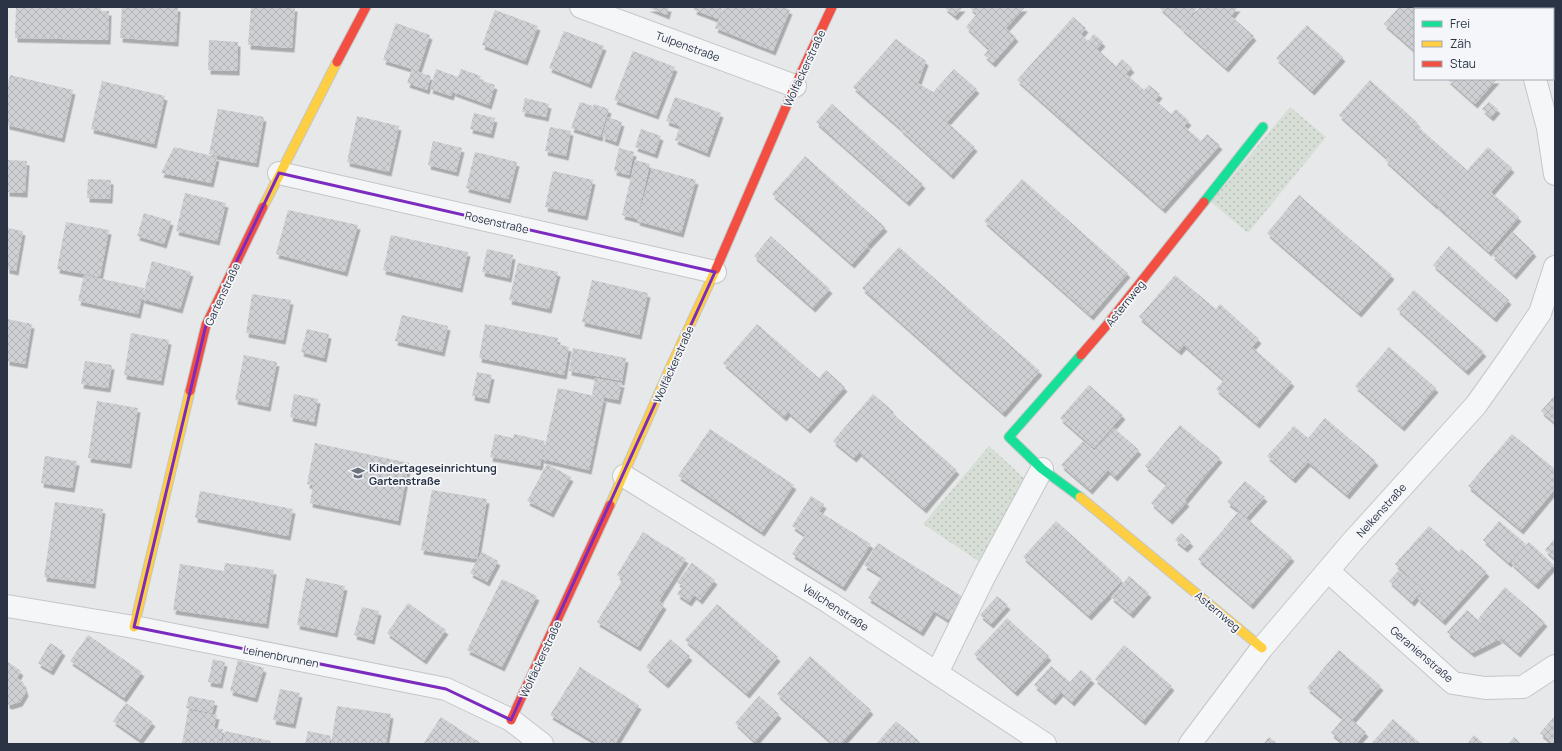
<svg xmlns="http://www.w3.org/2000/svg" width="1562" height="751" viewBox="0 0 1562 751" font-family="Manrope,sans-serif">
<defs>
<pattern id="park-dots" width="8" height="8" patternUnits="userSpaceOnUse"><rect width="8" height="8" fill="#d6ded6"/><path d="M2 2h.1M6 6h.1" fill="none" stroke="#b8bfb9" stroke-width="1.8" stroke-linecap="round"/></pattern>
<pattern id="building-cross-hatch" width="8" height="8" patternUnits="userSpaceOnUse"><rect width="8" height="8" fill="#ced0d3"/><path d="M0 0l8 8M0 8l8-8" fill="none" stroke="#b1b3b6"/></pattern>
<filter id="shadow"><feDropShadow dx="2.5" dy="4.5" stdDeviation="0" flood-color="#0004"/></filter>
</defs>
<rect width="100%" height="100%" fill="#e6e8ea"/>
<!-- park -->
<path fill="url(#park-dots)" d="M 1290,107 L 1326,137 L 1248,233 L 1211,202 Z
M 989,446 L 1025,479 L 980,562 L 923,524 Z"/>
<!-- building -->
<path fill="url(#building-cross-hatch)" filter="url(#shadow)" d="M 16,7 L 101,7 L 101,11 L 109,11 L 108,40 L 15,38 Z
M 122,7 L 178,7 L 176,42 L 120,38 Z
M 251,7 L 295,7 L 292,48 L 248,45 Z
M 647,7 L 669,7 L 667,15 Z
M 695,7 L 723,7 L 718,19 L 694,10 Z
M 724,7 L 783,7 L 790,10 L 773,51 L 715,28 Z
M 944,7 L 963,7 L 955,16 Z
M 969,7 L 1025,7 L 988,48 L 966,27 L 977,14 Z
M 1159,7 L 1198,7 L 1181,27 Z
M 1200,7 L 1238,7 L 1231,16 L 1254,36 L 1226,68 L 1181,28 Z
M 1399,7 L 1455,7 L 1457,9 L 1415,9 L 1415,51 L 1384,24 Z
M 495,10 L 538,26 L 525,61 L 482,45 Z
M 1073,17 L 1086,28 L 1081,34 L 1088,41 L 1094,34 L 1103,42 L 1097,49 L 1116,66 L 1122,59 L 1132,68 L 1126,74 L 1144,90 L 1149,85 L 1160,94 L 1155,100 L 1171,114 L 1176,109 L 1189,121 L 1184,126 L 1201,141 L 1207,134 L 1220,145 L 1163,209 L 1017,80 Z
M 396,23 L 430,35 L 418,72 L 431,76 L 427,90 L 407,83 L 412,69 L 383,60 Z
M 1307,25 L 1343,57 L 1312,91 L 1276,58 Z
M 1006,28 L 1016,37 L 993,63 L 984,55 Z
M 564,31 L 604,46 L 589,84 L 549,68 Z
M 896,39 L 926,61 L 918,83 L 933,92 L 900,128 L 853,87 Z
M 209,40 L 238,42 L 237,71 L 208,70 Z
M 633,51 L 675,67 L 656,115 L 614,100 Z
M 436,69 L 458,77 L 451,96 L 430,89 Z
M 461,69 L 481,76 L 479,80 L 495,85 L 489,105 L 453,92 Z
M 954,69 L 977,89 L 947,122 L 975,147 L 951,175 L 900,129 Z
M 10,75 L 73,90 L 62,138 L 7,125 L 7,89 Z
M 1447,79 L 1497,79 L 1475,104 Z
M 1370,80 L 1418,123 L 1416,125 L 1467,170 L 1435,205 L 1385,160 L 1387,158 L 1339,115 Z
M 102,81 L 165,96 L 154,144 L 91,129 Z
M 675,97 L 721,113 L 707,153 L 675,140 L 680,126 L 666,121 Z
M 525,98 L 549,104 L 546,117 L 522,112 Z
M 580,102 L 593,106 L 587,127 L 594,104 L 609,109 L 600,137 L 571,128 Z
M 1489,102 L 1498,109 L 1491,117 L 1482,109 Z
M 832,104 L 923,184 L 907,202 L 816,122 Z
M 218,109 L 264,117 L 256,163 L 209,154 Z
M 474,113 L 495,118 L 491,134 L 470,129 Z
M 357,116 L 399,126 L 389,172 L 347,162 Z
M 608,117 L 622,122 L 616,142 L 602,137 Z
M 550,127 L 571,131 L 566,156 L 545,151 Z
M 641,129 L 661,136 L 655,154 L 635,147 Z
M 433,141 L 462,148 L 456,172 L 428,165 Z
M 174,147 L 217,157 L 211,183 L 161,173 Z
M 1488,147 L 1512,168 L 1491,192 L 1519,217 L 1489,252 L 1436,205 Z
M 619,148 L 634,152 L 629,175 L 614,171 Z
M 475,152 L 517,162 L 508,199 L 466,188 Z
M 805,156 L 885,227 L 868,245 L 858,236 L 868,246 L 852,264 L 772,194 L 789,175 L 810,194 L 789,175 Z
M 7,160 L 27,161 L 25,193 L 7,192 Z
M 635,160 L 650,164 L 637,219 L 622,215 Z
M 652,168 L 696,180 L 681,233 L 637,221 Z
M 553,171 L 593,180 L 585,216 L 545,207 Z
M 88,179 L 111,180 L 110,199 L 87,198 Z
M 1022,179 L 1128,273 L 1091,316 L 984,221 Z
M 185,193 L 226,203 L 217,241 L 176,231 Z
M 1299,195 L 1392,275 L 1359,313 L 1267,233 Z
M 288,210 L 358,225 L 345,272 L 276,254 Z
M 144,213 L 171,221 L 164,244 L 137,236 Z
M 66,222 L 109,230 L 100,277 L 57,269 Z
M 7,228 L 23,231 L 16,271 L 7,269 Z
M 1513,232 L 1534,252 L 1514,275 L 1492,255 Z
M 391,235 L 468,252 L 460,288 L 383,270 Z
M 771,236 L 830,289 L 813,308 L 754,256 Z
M 1449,246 L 1509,300 L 1494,318 L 1433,265 Z
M 899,247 L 1040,371 L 1003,413 L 862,288 Z
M 487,249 L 513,255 L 509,278 L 482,272 Z
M 152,261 L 191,272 L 180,309 L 142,299 Z
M 518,263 L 558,272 L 549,309 L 509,300 Z
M 84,275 L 144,288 L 138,314 L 78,301 Z
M 1175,275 L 1216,309 L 1220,304 L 1259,339 L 1252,347 L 1292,382 L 1257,424 L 1216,389 L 1224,380 L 1184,345 L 1179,351 L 1139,317 Z
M 592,280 L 648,293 L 639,335 L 582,322 Z
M 1414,290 L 1484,352 L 1466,371 L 1397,309 Z
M 252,294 L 291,300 L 283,340 L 246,333 Z
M 402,315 L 448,326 L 442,352 L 395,341 Z
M 7,319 L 32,324 L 25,364 L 7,361 Z
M 485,324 L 558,338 L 557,344 L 569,347 L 564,375 L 479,358 Z
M 757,324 L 819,378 L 826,370 L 845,387 L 808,429 L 788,412 L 784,417 L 723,363 Z
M 307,329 L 329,334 L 324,358 L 301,352 Z
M 131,333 L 169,340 L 161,381 L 124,375 Z
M 1389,347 L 1436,388 L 1402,427 L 1355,386 Z
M 573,348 L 626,358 L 622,381 L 569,371 Z
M 244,355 L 277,362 L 268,407 L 235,400 Z
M 85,361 L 112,365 L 108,388 L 81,384 Z
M 477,372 L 492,375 L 487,399 L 472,396 Z
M 595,378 L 622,383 L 618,400 L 592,395 Z
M 1089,385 L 1123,415 L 1094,448 L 1060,418 Z
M 558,388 L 604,398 L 589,470 L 542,459 Z
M 294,394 L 318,399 L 314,422 L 290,417 Z
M 873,394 L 894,412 L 893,414 L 957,470 L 924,509 L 859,452 L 854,458 L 833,441 Z
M 1555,395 L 1555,423 L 1541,411 Z
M 97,401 L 138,408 L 129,464 L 88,458 Z
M 1325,418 L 1376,461 L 1347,495 L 1308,462 L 1293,479 L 1267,456 L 1294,426 L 1308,438 Z
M 1180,425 L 1220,458 L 1185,500 L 1168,486 L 1187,502 L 1170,520 L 1151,503 L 1167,484 L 1145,466 Z
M 1114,428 L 1139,450 L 1115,477 L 1108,470 L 1090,490 L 1061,465 L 1083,441 L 1094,451 Z
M 710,429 L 794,485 L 762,532 L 678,476 Z
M 495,434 L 513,438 L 514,434 L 545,441 L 540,466 L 490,457 Z
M 1512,434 L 1555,469 L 1555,489 L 1521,530 L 1468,486 Z
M 315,443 L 409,463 L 398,521 L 310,503 L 313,485 L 307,484 Z
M 45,456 L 77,461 L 72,488 L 41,483 Z
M 547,464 L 571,477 L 551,513 L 527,501 Z
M 1245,481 L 1265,497 L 1246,518 L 1292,557 L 1251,605 L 1198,559 L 1239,511 L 1227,502 Z
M 432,490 L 487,499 L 477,559 L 421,550 Z
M 200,491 L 293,509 L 288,536 L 195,518 Z
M 811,496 L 824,504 L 810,526 L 820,512 L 871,544 L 843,587 L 792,554 L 805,535 L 792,526 Z
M 55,502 L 103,509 L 93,584 L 44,577 Z
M 1056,521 L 1122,580 L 1089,616 L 1023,557 Z
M 1499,521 L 1526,544 L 1509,563 L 1483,540 Z
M 1429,526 L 1459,552 L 1461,549 L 1487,572 L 1443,621 L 1417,598 L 1424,590 L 1395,564 Z
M 643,532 L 686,559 L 659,601 L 664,605 L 638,647 L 597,622 L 623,579 L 617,575 Z
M 1181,533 L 1191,542 L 1185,548 L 1175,540 Z
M 1555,538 L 1555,559 L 1545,550 Z
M 1529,542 L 1554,565 L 1536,585 L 1511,563 Z
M 878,543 L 963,597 L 948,620 L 934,611 L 921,632 L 868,598 L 882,576 L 864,565 Z
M 482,552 L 498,561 L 487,582 L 470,573 Z
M 225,563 L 274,570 L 266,624 L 173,610 L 180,564 L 224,571 Z
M 692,563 L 715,580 L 700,600 L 694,595 L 689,602 L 677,594 L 683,586 L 677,582 Z
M 1399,570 L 1422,590 L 1412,602 L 1389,581 Z
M 1129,576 L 1149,593 L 1131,614 L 1111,597 Z
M 306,578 L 345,586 L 335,633 L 297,625 Z
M 502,579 L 537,596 L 502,667 L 467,650 Z
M 1505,587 L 1545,622 L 1518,653 L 1478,619 Z
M 997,596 L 1008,605 L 991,624 L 980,615 Z
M 408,603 L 446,630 L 424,660 L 387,633 Z
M 717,604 L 778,657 L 747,694 L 685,640 Z
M 362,607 L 379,611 L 372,640 L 354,635 Z
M 1467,610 L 1500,639 L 1472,653 L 1447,632 Z
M 1007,618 L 1049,656 L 1015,692 L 974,654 Z
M 88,635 L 142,672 L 124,698 L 70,661 Z
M 670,639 L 690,656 L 666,684 L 646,667 Z
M 50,643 L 63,651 L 51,671 L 38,663 Z
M 1124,645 L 1172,686 L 1143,721 L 1095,679 Z
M 1339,650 L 1381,686 L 1352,720 L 1366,732 L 1356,744 L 1344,744 L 1331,733 L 1343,718 L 1307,688 Z
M 810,656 L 871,710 L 841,744 L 833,744 L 777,694 Z
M 213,659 L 225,662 L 220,684 L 208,682 Z
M 238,660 L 264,668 L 255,698 L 230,691 Z
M 7,661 L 21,671 L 17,678 L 23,682 L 26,692 L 20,702 L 10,705 L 7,704 Z
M 1051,666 L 1070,682 L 1081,670 L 1092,679 L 1072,702 L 1061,692 L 1053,701 L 1034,685 Z
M 580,667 L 639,705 L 615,744 L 598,744 L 550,715 Z
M 280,689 L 300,693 L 293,724 L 273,720 Z
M 189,696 L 215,701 L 212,713 L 186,708 Z
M 759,696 L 779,714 L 755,742 L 735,723 Z
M 126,703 L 153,722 L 140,740 L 113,721 Z
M 337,706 L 391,714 L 386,744 L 331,744 Z
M 188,710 L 217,715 L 214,728 L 223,729 L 221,744 L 182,744 Z
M 1555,716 L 1555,744 L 1553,744 L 1540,733 Z
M 441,717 L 482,744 L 423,744 Z
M 1393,719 L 1421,744 L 1371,744 Z
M 896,721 L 917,739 L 922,744 L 876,744 Z
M 225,731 L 271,741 L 270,744 L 222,744 Z
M 308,731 L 331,736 L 329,744 L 305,744 Z
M 1474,735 L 1484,744 L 1467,744 Z
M 1269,737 L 1278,744 L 1263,744 Z
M 1514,737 L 1522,744 L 1508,744 Z"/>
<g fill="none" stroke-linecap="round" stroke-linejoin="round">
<!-- street casing -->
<g stroke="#c4c6c8" stroke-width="24">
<path id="street" d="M 581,7 L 795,86
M 1516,7 L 1516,9
M 1535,79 L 1548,128 L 1555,174
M 279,173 L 715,272
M 624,476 L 830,603 L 1045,744
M 1328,571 L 1453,683 L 1485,688 L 1523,687 L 1555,666
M 7,606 L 134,627 L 446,689 L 511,720 L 542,744
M 937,673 L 985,575 L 1042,469
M 1190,744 L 1262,648 L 1353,541 L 1476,405 L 1510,357 L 1540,313 L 1555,267"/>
</g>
<!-- fast casing -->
<g stroke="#c4c6c8" stroke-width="11">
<path id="fast" d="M 1204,202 L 1263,127
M 1080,497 L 1042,469 L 1009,437 L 1081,355"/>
</g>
<!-- slow casing -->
<g stroke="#c4c6c8" stroke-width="11">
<path id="slow" d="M 263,207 L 337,62
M 1080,497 L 1262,648
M 610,505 L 670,368 L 716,269
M 134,627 L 190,391"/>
</g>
<!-- jam casing -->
<g stroke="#c4c6c8" stroke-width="11">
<path id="jam" d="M 337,62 L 366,7
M 716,269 L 795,86 L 832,7
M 1081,355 L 1106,326 L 1204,202
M 190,391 L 206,325 L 263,207
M 511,720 L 610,505"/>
</g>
<!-- street -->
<use href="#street" stroke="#f5f6f7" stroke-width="22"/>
<!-- fast -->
<use href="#fast" stroke="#16e098" stroke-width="9"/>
<!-- slow -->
<use href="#slow" stroke="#ffcf43" stroke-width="9"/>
<!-- jam -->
<use href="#jam" stroke="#f24e42" stroke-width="9"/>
</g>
<!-- marked area -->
<path fill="none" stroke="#7b2cbf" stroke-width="3" stroke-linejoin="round" d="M 279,173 L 715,272 L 511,720 L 446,689 L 134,627 L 206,325 Z"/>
<!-- icons -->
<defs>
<g id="school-bare" transform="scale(1.08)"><path d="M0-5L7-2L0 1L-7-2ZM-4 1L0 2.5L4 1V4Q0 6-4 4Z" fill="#6c737f" stroke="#f4f6f9" stroke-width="2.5" paint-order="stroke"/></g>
</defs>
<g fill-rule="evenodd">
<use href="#school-bare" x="358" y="473"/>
</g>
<g text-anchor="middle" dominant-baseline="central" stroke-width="3.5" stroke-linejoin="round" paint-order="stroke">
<!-- street labels -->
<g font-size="11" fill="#2b3445" stroke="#f4f6f9">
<text transform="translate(688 46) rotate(20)">Tulpenstraße</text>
<text transform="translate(804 68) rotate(-65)">Wolfäckerstraße</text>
<text transform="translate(497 222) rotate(13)">Rosenstraße</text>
<text transform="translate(222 294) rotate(-65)">Gartenstraße</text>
<text transform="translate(1125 303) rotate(-51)">Asternweg</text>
<text transform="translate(673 364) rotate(-66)">Wolfäckerstraße</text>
<text transform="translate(1381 510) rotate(-48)">Nelkenstraße</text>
<text transform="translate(836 607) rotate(33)">Veilchenstraße</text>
<text transform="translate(1218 611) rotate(40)">Asternweg</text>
<text transform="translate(1422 654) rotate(41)">Geranienstraße</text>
<text transform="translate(281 656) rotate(11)">Leinenbrunnen</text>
<text transform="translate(540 659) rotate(-65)">Wolfäckerstraße</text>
</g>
<!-- poi labels -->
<g font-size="11" font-weight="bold" fill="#2b3445" stroke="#f4f6f9" text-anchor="start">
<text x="369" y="467">Kindertageseinrichtung<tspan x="369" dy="13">Gartenstraße</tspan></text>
</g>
</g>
<!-- border -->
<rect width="1562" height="751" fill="none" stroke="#2b3445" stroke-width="16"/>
<!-- legend -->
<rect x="1414" y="8" width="140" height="72" fill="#f4f6f9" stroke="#a4a8b1"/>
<rect x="1422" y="21" width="20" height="6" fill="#16e098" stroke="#a4a8b1"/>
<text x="1450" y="28" font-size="12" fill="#2b3445">Frei</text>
<rect x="1422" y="41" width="20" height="6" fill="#ffcf43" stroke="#a4a8b1"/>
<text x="1450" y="48" font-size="12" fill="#2b3445">Zäh</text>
<rect x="1422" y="61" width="20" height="6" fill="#f24e42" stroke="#a4a8b1"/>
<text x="1450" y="68" font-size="12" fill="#2b3445">Stau</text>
</svg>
